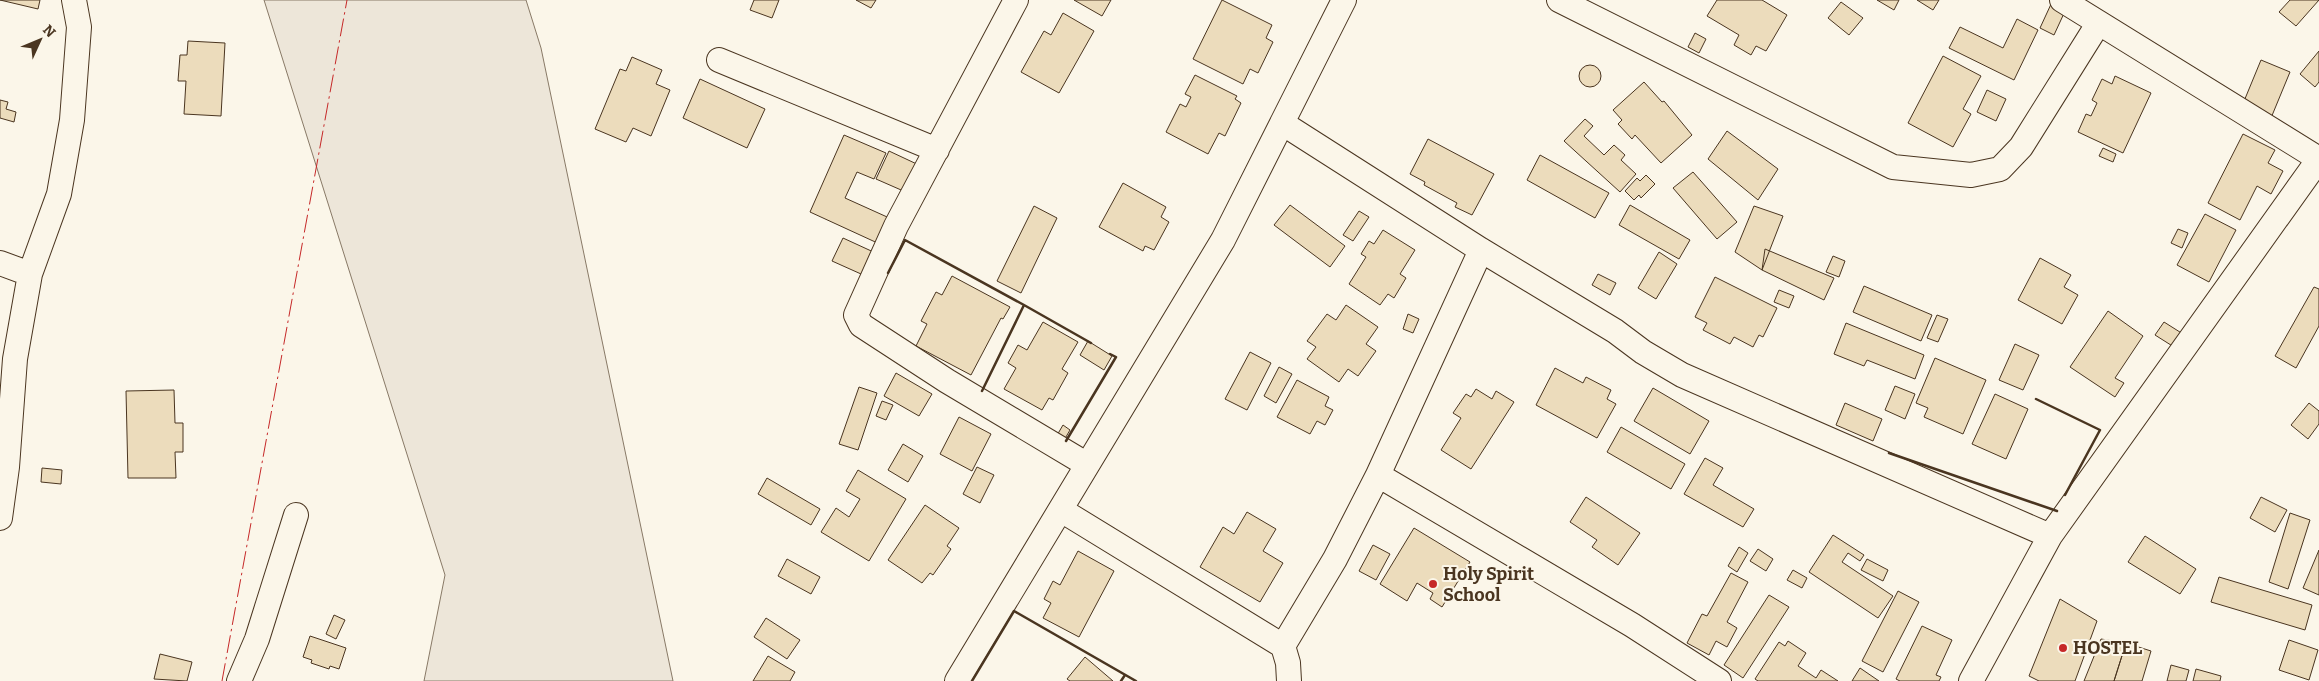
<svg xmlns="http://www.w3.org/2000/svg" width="2319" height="681" viewBox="0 0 2319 681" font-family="Bitter,serif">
<rect width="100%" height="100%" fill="#fbf6e9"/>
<!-- green -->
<path fill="#ede6d9" stroke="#887966" d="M 264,0 L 526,0 L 541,48 L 673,681 L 424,681 L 445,575 Z"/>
<!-- building -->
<path fill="#ecdcbc" stroke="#4a3520" d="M 0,0 L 40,0 L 38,9 Z
M 754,0 L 779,0 L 772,18 L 750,10 Z
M 856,0 L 876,0 L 871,8 Z
M 1074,0 L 1111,0 L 1102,16 Z
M 1222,0 L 1272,25 L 1266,38 L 1273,42 L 1258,73 L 1250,69 L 1243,84 L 1193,59 Z
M 1717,0 L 1762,0 L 1787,15 L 1766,51 L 1756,46 L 1751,55 L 1734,45 L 1739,35 L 1707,16 Z
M 1877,0 L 1899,0 L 1894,10 Z
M 1917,0 L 1939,0 L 1933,10 Z
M 2290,0 L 2319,0 L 2296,26 L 2279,12 Z
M 1841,2 L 1863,18 L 1849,35 L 1828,18 Z
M 2052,2 L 2066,9 L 2054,35 L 2040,28 Z
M 1063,13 L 1094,31 L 1059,93 L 1021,72 L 1044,31 L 1051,35 Z
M 2017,19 L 2038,30 L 2014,80 L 1949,48 L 1960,27 L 2003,48 Z
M 1695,33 L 1706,39 L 1699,53 L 1688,47 Z
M 188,41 L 225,43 L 221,116 L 184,114 L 186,81 L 178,81 L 180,55 L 187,55 Z
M 2319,51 L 2319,82 L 2315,87 L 2300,74 Z
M 1943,56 L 1981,76 L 1963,109 L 1971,114 L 1953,147 L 1908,123 Z
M 632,57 L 662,70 L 656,84 L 670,90 L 651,136 L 633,128 L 626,142 L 595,129 L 620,69 L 626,71 Z
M 2261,60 L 2290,72 L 2271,118 L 2242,106 Z
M1579 76a11 11 0 1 1 22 0a11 11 0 1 1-22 0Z
M 1195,75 L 1237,96 L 1235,99 L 1241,103 L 1225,136 L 1219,133 L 1208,154 L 1166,132 L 1180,104 L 1186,107 L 1191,97 L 1185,94 Z
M 2115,76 L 2151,93 L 2123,153 L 2078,132 L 2086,114 L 2091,116 L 2097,103 L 2092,100 L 2102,79 L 2112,84 Z
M 700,79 L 765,109 L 747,148 L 683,118 Z
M 1644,82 L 1662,102 L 1664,101 L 1692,135 L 1661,163 L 1635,135 L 1632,139 L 1618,124 L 1622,120 L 1613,110 Z
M 1987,90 L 2006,99 L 1996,121 L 1977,112 Z
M 0,100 L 8,102 L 6,109 L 16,112 L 14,122 L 0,118 Z
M 1585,119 L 1593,126 L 1584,136 L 1604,155 L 1614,145 L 1625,155 L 1621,160 L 1636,174 L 1620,192 L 1564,141 Z
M 1727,131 L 1778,169 L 1758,200 L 1708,159 Z
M 2243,134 L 2275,150 L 2268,163 L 2283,171 L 2271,194 L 2257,186 L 2240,220 L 2208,203 Z
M 844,135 L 886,153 L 874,179 L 857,172 L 845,198 L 896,221 L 884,246 L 810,212 Z
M 1428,139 L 1494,174 L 1472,215 L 1455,207 L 1457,203 L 1424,185 L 1425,182 L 1410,174 Z
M 2103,148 L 2116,154 L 2113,162 L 2099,156 Z
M 889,151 L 921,166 L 908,193 L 876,179 Z
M 1540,155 L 1609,193 L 1595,218 L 1527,180 Z
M 1693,172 L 1737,222 L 1717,239 L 1673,188 Z
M 1646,175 L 1655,184 L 1641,198 L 1639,195 L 1634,200 L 1625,191 L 1637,178 L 1640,181 Z
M 1123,183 L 1166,207 L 1161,217 L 1169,222 L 1154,250 L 1145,246 L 1143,251 L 1099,227 Z
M 1290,205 L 1345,246 L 1330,267 L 1274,225 Z
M 1630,205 L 1690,240 L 1679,259 L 1619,225 Z
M 1034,206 L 1057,218 L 1021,293 L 997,281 Z
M 1754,206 L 1783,216 L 1762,270 L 1735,252 Z
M 1359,211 L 1369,217 L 1353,241 L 1343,235 Z
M 2205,214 L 2236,230 L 2209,282 L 2177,265 Z
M 2178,229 L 2188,233 L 2182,248 L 2171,243 Z
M 1383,230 L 1415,250 L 1400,274 L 1406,278 L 1394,298 L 1388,294 L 1380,305 L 1349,284 L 1366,257 L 1361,254 L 1369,241 L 1374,244 Z
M 843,238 L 880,255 L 870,278 L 832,261 Z
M 1765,249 L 1834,278 L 1824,300 L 1762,270 Z
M 1659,252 L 1677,264 L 1656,299 L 1638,288 Z
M 1833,256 L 1845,261 L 1839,277 L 1826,272 Z
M 2040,258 L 2071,275 L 2064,287 L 2078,295 L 2062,324 L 2018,300 Z
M 1598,274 L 1616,283 L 1610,295 L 1592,285 Z
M 952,276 L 1010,307 L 1003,319 L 1001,318 L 971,375 L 916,346 L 927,324 L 921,321 L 936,292 L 942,295 Z
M 1715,277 L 1777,308 L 1763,337 L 1759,335 L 1753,347 L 1734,337 L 1730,344 L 1703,330 L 1707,323 L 1695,317 Z
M 1864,286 L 1932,315 L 1921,341 L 1853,312 Z
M 2314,287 L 2319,289 L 2319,326 L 2296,368 L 2275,356 Z
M 1779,290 L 1794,296 L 1789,308 L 1774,302 Z
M 1346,305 L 1378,327 L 1366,344 L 1376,351 L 1358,376 L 1348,369 L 1339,382 L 1307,359 L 1316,347 L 1307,341 L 1327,314 L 1336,320 Z
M 2108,311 L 2143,336 L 2115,378 L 2124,383 L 2115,397 L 2070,367 Z
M 1408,314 L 1419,319 L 1413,333 L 1403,329 Z
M 1937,315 L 1948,319 L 1938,342 L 1927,338 Z
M 1043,322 L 1078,342 L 1062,369 L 1068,373 L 1053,400 L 1049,398 L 1042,410 L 1004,389 L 1016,368 L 1008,363 L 1018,345 L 1027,350 Z
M 2164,322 L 2183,334 L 2174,347 L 2155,335 Z
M 1846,323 L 1924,355 L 1915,379 L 1867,360 L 1864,366 L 1834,354 Z
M 1088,341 L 1112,356 L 1104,370 L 1080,355 Z
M 2015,344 L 2039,355 L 2023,390 L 1999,380 Z
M 1250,352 L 1271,363 L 1247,410 L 1225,399 Z
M 1935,358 L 1986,380 L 1963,434 L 1924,417 L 1928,408 L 1916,403 Z
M 1279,367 L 1292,374 L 1276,403 L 1264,396 Z
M 1555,368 L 1583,383 L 1586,377 L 1611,390 L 1607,399 L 1616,404 L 1597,438 L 1536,405 Z
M 896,373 L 932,394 L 919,416 L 884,396 Z
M 1297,380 L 1329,397 L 1325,406 L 1333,410 L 1325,425 L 1317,421 L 1310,434 L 1277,417 Z
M 1895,386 L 1915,394 L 1905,419 L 1885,410 Z
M 859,387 L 877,393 L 858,450 L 839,444 Z
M 1653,388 L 1709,421 L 1690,454 L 1634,421 Z
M 1476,389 L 1492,399 L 1496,391 L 1514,402 L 1471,469 L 1441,450 L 1461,418 L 1453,413 L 1466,394 L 1471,397 Z
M 174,390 L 175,423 L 183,423 L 183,452 L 175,452 L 176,478 L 128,478 L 126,391 Z
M 1995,394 L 2028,409 L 2006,459 L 1972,444 Z
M 882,401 L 893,405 L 886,420 L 876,416 Z
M 1845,403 L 1882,419 L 1873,441 L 1836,425 Z
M 2309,403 L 2319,411 L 2319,424 L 2308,439 L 2291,425 Z
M 959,417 L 991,434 L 972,471 L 940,454 Z
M 1063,425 L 1070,430 L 1063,442 L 1056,437 Z
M 1621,427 L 1685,464 L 1671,489 L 1607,452 Z
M 903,444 L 923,456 L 908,482 L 888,470 Z
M 1705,458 L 1723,468 L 1713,485 L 1754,509 L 1743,527 L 1684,494 Z
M 977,467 L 994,475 L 980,503 L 963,494 Z
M 42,468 L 62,470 L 61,484 L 41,482 Z
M 858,470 L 906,499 L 869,561 L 821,532 L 836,508 L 849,517 L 860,499 L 846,491 Z
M 767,478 L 820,509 L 811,525 L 758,494 Z
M 1586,497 L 1640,533 L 1618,565 L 1592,547 L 1597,540 L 1570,522 Z
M 2261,497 L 2287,510 L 2275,532 L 2250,518 Z
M 925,505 L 959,528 L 947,546 L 951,549 L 933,575 L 930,573 L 922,583 L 888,560 Z
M 1247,512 L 1276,529 L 1263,551 L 1283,563 L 1260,602 L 1200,567 L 1223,527 L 1234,534 Z
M 2290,513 L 2310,520 L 2288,589 L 2269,582 Z
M 1414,528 L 1470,562 L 1442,607 L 1430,599 L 1433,593 L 1417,583 L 1407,601 L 1380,584 Z
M 1833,535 L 1864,555 L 1860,561 L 1848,553 L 1842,562 L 1893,596 L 1878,618 L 1809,572 Z
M 2145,536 L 2196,569 L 2180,594 L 2128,562 Z
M 1373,545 L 1390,554 L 1376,580 L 1359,571 Z
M 1739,547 L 1748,553 L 1737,572 L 1728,566 Z
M 1758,549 L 1773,559 L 1766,571 L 1750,561 Z
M 2319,550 L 2319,595 L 2303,588 Z
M 1078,551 L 1114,571 L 1079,637 L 1043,618 L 1051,603 L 1044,599 L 1053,581 L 1060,585 Z
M 787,559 L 820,577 L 811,594 L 778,576 Z
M 1867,559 L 1888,570 L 1883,581 L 1861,570 Z
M 1793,570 L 1807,578 L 1802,588 L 1787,580 Z
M 1731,573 L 1748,582 L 1727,622 L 1737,628 L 1727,647 L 1716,641 L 1709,655 L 1687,643 L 1702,614 L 1707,616 Z
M 2219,577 L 2312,605 L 2305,630 L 2211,602 Z
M 1898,591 L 1919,602 L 1883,672 L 1862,661 Z
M 1769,595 L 1789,607 L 1743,678 L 1724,665 Z
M 2060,599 L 2097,621 L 2075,681 L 2039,681 L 2029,676 Z
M 334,615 L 345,620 L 336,639 L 326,634 Z
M 766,618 L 800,640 L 787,659 L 754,637 Z
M 1922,626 L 1952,640 L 1936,675 L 1941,677 L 1939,681 L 1900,681 L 1896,679 Z
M 310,636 L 346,648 L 339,669 L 330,666 L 329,669 L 311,663 L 312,660 L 303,657 Z
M 2101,639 L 2126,643 L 2114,681 L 2084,681 Z
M 2289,640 L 2318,650 L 2309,680 L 2279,670 Z
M 1788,641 L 1806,653 L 1798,666 L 1816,678 L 1821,670 L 1838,681 L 1758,681 L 1755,679 L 1779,642 L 1785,646 Z
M 2126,643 L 2151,651 L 2142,681 L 2114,681 Z
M 160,654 L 192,662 L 187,681 L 154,679 Z
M 768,656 L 795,672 L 790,681 L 753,681 Z
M 1085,657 L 1113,681 L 1070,681 L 1067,679 Z
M 2171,665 L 2189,670 L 2186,681 L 2167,681 Z
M 1860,668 L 1879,681 L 1852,681 Z
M 2196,669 L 2221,676 L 2220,681 L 2193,681 Z"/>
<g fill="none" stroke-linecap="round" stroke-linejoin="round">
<!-- minor casing -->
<g stroke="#4a3520" stroke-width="26">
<path id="minor" d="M 1016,0 L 896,226 L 856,315 L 861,325 L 947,381 L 1086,464
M 1559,0 L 1893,167 L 1971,175 L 2000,169 L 2021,147 L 2098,24
M 2062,0 L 2319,159
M 719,60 L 937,150
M 1282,123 L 1481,250 L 1615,331 L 1643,352 L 1682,375 L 2050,536
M 0,263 L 30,274 L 15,359 L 7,467 L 0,518
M 30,274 L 59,194 L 72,120 L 79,27 L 74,0
M 1378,475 L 1632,625 L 1719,681
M 1061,510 L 1283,646
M 239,681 L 257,639 L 296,515
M 957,681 L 1223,240 L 1344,0
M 1289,681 L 1288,663 L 1283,646 L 1335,559 L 1378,475 L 1481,250
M 1971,681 L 2050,536 L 2319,159"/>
</g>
<!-- minor -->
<use href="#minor" stroke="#fbf6e9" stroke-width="24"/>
<!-- wall -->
<path stroke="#4a3520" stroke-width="2.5" d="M 888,273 L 905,240 L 1024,305
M 982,391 L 1024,305 L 1091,343
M 2036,399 L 2100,430 L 2065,495
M 1066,441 L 1116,357 L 1110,354
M 1889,453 L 2057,511
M 972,681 L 1014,611 L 1136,681
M 1121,681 L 1125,675"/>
<!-- power -->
<path stroke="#c62828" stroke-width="1" stroke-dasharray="18 4 2.5 4" stroke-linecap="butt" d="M 222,681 L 347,0"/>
</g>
<!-- markers -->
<g fill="#c62828" stroke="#fbf6e9" stroke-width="2">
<circle cx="1433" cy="584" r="5"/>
<circle cx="2063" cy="648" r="5"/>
</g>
<g text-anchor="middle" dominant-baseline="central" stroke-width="4" stroke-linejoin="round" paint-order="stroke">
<!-- poi labels -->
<g font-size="18" font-weight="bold" fill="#4a3520" stroke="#fbf6e9" text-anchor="start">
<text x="1443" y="574">Holy Spirit<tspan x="1443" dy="21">School</tspan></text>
<text x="2073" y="648">HOSTEL</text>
</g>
</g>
<!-- north arrow -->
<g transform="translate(40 40) rotate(46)" stroke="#fbf6e9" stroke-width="4" paint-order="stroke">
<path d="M0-4L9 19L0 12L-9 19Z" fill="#4a3520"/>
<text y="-8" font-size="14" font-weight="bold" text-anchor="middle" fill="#4a3520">N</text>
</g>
</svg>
